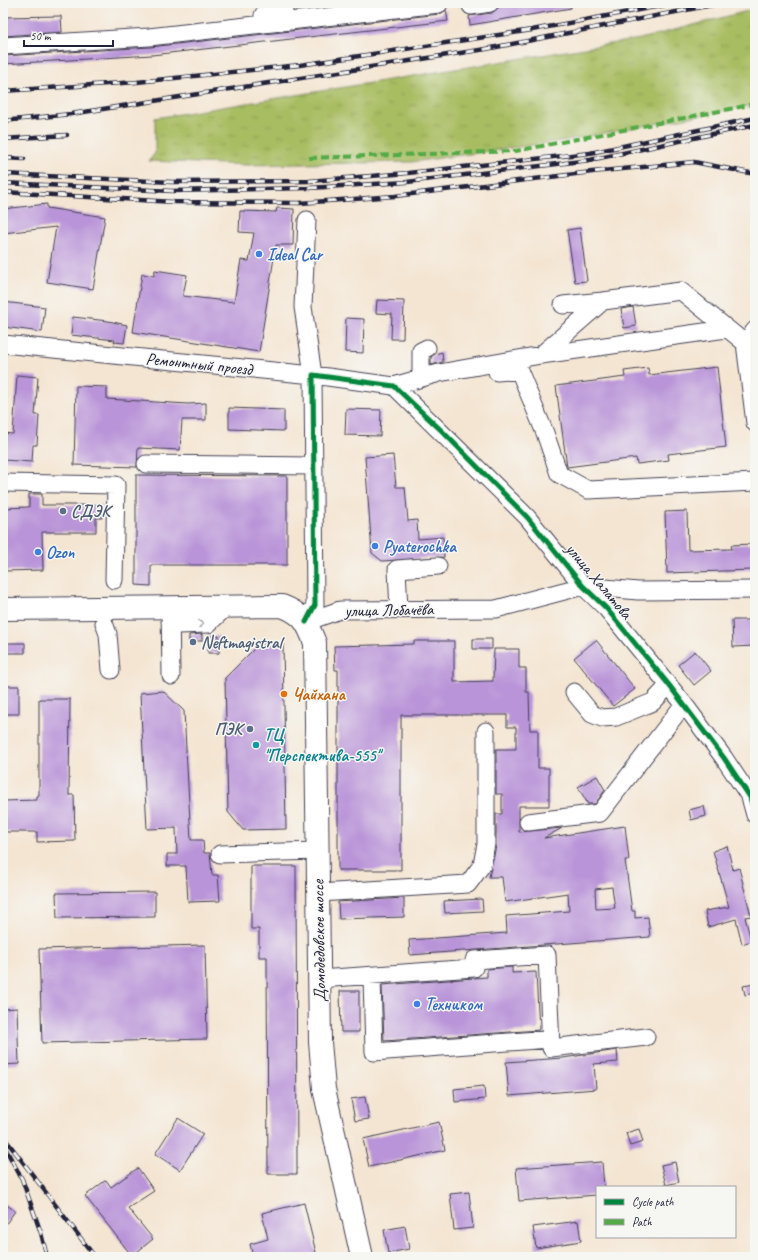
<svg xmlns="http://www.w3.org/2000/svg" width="758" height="1260" viewBox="0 0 758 1260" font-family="Caveat,sans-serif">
<defs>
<pattern id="grass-tufts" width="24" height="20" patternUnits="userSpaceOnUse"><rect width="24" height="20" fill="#a8bd62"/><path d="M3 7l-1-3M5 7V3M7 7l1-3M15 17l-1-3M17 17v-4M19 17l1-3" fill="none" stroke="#90a256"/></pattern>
</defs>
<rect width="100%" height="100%" fill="#f6f6f2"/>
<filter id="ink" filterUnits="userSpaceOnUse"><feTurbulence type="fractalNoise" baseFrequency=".025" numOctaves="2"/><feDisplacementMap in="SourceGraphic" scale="8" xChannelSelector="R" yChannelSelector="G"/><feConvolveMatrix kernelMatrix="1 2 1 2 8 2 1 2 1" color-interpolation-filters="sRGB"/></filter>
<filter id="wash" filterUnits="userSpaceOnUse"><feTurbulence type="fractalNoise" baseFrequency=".012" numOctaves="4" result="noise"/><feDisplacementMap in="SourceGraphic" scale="16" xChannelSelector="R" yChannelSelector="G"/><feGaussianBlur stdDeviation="0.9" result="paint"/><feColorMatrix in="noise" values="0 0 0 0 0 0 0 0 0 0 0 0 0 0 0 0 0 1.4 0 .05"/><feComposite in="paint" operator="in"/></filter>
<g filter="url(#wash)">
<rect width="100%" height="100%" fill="#f4e5d2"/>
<!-- grass -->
<path fill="url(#grass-tufts)" stroke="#65704e" d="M 755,9 L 755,105 L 568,140 L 412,162 L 248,165 L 149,161 L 155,153 L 155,118 L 640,39 Z"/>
<g id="blocks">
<!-- building -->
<path fill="#b994d8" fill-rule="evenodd" d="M 526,3 L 571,3 L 571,8 L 470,25 L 469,16 L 492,13 L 499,7 Z
M 446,10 L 448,21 L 152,55 L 3,64 L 3,56 L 150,47 L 440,14 Z
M 61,16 L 62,32 L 3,36 L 3,17 Z
M 47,204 L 47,208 L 105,217 L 93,289 L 47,282 L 56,227 L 3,233 L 3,209 Z
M 277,208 L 294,209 L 293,245 L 276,245 L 259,352 L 133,332 L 142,274 L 154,276 L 155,270 L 187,275 L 183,296 L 234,302 L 241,260 L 249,261 L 254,233 L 239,232 L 240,211 L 276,212 Z
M 580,228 L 587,281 L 575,282 L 567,230 Z
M 377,300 L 404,301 L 403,339 L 391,339 L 392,314 L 376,313 Z
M 3,302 L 45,307 L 42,332 L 3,327 Z
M 633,307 L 636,326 L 624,328 L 621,309 Z
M 73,317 L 108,321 L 127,325 L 124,343 L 114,342 L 115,340 L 71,335 Z
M 346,318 L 364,319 L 363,353 L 345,352 Z
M 442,352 L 443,362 L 431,365 L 431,357 L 435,354 Z
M 717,367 L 726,447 L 668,454 L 669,460 L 637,464 L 636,458 L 567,467 L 556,386 L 625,377 L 624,371 L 648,368 L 649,375 Z
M 17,375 L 38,377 L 35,415 L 39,415 L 37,445 L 33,445 L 32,462 L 3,460 L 3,433 L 13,434 Z
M 76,386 L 107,387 L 107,399 L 188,404 L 206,403 L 206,420 L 182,420 L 180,450 L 138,448 L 137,467 L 74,465 Z
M 229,408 L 284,410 L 284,431 L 229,429 Z
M 346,409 L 381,410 L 380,436 L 345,435 Z
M 393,455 L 396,487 L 405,487 L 408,521 L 417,520 L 418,539 L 443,537 L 444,557 L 382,561 L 372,553 L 365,457 Z
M 136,475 L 287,476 L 287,565 L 151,565 L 151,586 L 136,585 Z
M 29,494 L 42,494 L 42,505 L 102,505 L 102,518 L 96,518 L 96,532 L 42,532 L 43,570 L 3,571 L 3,508 L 29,507 Z
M 687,511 L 688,550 L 732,549 L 731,545 L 752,544 L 752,570 L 667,573 L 665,512 Z
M 732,620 L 755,620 L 755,646 L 733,647 Z
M 202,634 L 202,641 L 189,641 L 189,635 Z
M 208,636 L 219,636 L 219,653 L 208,653 Z
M 473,639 L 492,639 L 492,649 L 473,649 Z
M 596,640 L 635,689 L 613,706 L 574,658 Z
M 414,641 L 454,641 L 454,682 L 493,681 L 494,649 L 519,649 L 519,668 L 526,668 L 526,692 L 529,692 L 530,730 L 538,730 L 538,768 L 549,768 L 549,806 L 519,806 L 519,832 L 562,828 L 544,838 L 625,826 L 629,860 L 625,860 L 632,911 L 635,911 L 635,918 L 648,917 L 650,937 L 410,955 L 409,940 L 507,933 L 506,916 L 569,911 L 568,893 L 505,902 L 502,877 L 489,877 L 496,846 L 496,814 L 502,814 L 502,794 L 496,794 L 496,749 L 516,749 L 516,727 L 507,727 L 507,715 L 401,715 L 401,870 L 338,870 L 338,670 L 335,670 L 334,646 L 414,644 ZM 612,887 L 615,908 L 596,909 L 595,889 Z
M 3,643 L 25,643 L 25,653 L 3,653 Z
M 283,643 L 286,829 L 243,830 L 228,812 L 225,678 L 259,644 Z
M 695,651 L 711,671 L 694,685 L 678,665 Z
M 3,686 L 19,686 L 19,714 L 3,714 Z
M 163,691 L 184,711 L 191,840 L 203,840 L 204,853 L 210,853 L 212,875 L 218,875 L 220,901 L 188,902 L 186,866 L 167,866 L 167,854 L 177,854 L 176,828 L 147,829 L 140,693 Z
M 39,699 L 70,699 L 69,795 L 74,795 L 75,841 L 37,842 L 37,832 L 3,832 L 3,801 L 37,800 L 37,796 L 39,796 Z
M 597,776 L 605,790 L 595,804 L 588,804 L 578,787 Z
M 704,806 L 706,816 L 691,820 L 689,810 Z
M 727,846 L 733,870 L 739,868 L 751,916 L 745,917 L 751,941 L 742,944 L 736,919 L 708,927 L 705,911 L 729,907 L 713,851 Z
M 251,866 L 296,866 L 297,1174 L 268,1174 L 267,957 L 259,957 L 259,929 L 251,929 Z
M 155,892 L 155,917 L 57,918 L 56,893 Z
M 404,898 L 404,917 L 339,919 L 338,902 Z
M 482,899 L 483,911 L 445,913 L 444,901 Z
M 205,945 L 207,1039 L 42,1043 L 39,949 Z
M 512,967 L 512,973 L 536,972 L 539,1030 L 384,1041 L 382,985 L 487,977 L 487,969 Z
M 755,984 L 755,993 L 745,995 L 743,986 Z
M 340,991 L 359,991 L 359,1032 L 341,1032 Z
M 17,1008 L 19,1064 L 3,1065 L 3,1009 Z
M 617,1050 L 618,1062 L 594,1064 L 596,1089 L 509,1096 L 506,1062 L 563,1058 Z
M 484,1086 L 485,1099 L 455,1102 L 454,1089 Z
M 365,1097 L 369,1119 L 355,1121 L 351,1099 Z
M 178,1118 L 203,1134 L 180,1170 L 155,1154 Z
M 439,1122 L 445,1150 L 369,1167 L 363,1139 Z
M 639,1129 L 643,1142 L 630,1146 L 626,1133 Z
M 602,1162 L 604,1187 L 597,1187 L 597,1195 L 519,1201 L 516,1168 Z
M 675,1162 L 679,1182 L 666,1185 L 661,1165 Z
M 138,1168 L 154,1191 L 128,1208 L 153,1239 L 132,1256 L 85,1196 L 106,1180 L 111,1187 Z
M 469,1192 L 473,1228 L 454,1230 L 450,1194 Z
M 3,1202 L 15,1211 L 3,1228 Z
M 304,1203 L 317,1257 L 253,1257 L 250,1244 L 268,1239 L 262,1213 Z
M 578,1221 L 581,1241 L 536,1248 L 533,1227 Z
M 405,1226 L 409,1249 L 388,1253 L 384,1230 Z"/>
</g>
</g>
<g filter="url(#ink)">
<use href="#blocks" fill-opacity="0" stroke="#423f52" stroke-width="1"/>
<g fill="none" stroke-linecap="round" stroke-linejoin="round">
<!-- minor casing -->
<g stroke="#423f52" stroke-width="19">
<path id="minor" d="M 471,6 L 490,3
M 263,15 L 284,11 L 282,3
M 3,46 L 149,37 L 439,4
M 563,305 L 603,301
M 745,343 L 755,330
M 3,344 L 313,375 L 394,386 L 439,373 L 541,355 L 726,329
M 541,355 L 603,301 L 681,291 L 745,343 L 755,423
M 497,372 L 519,370 L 545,433 L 559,474 L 588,490 L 755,482
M 421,378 L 421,351 L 427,348
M 394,386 L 527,517 L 583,586 L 606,608 L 684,704 L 724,758 L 750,797 L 755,815
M 146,464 L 314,466
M 3,483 L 116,485 L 114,580
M 170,607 L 171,676
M 399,610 L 397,569 L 438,566
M 170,621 L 178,625 L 208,624 L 227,606
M 306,622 L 340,610 L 496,609 L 583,586 L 638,591 L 755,590
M 306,622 L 315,605 L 313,375 L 303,307 L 307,220
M 104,623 L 108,634 L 111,670
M 574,692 L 592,714 L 602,718 L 616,717 L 653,702 L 669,685
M 528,822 L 600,813 L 684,704
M 220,854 L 318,851
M 318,893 L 468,884 L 482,865 L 486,844 L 486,731
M 372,976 L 374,1052 L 550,1039
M 319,979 L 474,968 L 474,960 L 547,955 L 551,1048 L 646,1037"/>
</g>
<!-- major casing -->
<g stroke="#423f52" stroke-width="24">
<path id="major" d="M 3,609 L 282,606 C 303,614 307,622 315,643 L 320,1042 L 324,1089 L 362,1257"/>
</g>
<!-- minor -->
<use href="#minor" stroke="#fff" stroke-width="17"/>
<!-- major -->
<use href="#major" stroke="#fff" stroke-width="22"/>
<!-- rail casing -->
<g stroke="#22223b" stroke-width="4.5">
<path id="rail" d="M 3,91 L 137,82 L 300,65 L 532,30 L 676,3
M 3,121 L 71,114 L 486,49 L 722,3
M 3,139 L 67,135
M 3,158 L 24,159
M 3,174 L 172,182 L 309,181 L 408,173 L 590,153 L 755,118
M 3,183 L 173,191 L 309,188 L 407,182 L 590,160 L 755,125
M 3,192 L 174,202 L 300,203 L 395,196 L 592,172 L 694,162 L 755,174
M 3,1136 L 95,1257
M 3,1144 L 22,1179 L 41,1233 L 47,1257"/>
</g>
<!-- rail -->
<use href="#rail" stroke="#f6f6f2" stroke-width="3" stroke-dasharray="9" stroke-linecap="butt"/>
<!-- quiet -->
<path stroke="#53aa46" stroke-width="4" stroke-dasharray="8 4" stroke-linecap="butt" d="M 309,158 L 516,151 L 755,104"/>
<!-- cycleway casing -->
<g stroke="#f6f6f2" stroke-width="8">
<path id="cycleway" d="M 306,622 L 315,605 L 313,375 L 394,386 L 442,431 L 527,517 L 583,586 L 606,608 L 669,685 L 724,758 L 750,797 L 755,815"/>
</g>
<!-- cycleway -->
<use href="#cycleway" stroke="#00873e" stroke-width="5"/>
</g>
<!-- one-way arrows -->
<defs><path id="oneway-chevron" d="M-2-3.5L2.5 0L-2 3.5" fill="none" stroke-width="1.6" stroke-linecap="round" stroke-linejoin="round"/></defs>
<use stroke="#9c9ca7" href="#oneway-chevron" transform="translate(201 624) rotate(-3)"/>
</g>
<!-- markers -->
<g fill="#3f7fe0" stroke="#f6f6f2" stroke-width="1.5">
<circle cx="259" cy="254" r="4"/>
<circle cx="375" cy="546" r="4"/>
<circle cx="38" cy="552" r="4"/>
<circle cx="417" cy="1004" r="4"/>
</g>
<g fill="#5c6f8a" stroke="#f6f6f2" stroke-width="1.5">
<circle cx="63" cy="511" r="4"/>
<circle cx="193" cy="642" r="4"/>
<circle cx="250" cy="729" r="4"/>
</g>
<circle fill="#e8710a" stroke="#f6f6f2" stroke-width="1.5" cx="284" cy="694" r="4"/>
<circle fill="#0f9aa8" stroke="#f6f6f2" stroke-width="1.5" cx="256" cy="745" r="4"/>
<g text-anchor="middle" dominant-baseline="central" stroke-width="3" stroke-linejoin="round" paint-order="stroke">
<!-- shop labels -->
<g font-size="17" font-weight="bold" fill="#366cbe" stroke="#f6f6f2" text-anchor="start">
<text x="267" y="254">Ideal Car</text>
<text x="383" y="546">Pyaterochka</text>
<text x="46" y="552">Ozon</text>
<text x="425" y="1004">Техником</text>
</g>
<!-- street labels -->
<g font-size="17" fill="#22223b" stroke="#f6f6f2">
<text transform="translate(199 364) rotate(6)">Ремонтный проезд</text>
<text transform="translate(599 581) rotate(50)">улица Халатова</text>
<text transform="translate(389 610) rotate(-1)">улица Лобачёва</text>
<text transform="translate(319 941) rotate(-91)">Домодедовское шоссе</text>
</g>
<!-- service labels -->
<g font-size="17" font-weight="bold" fill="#4e5e75" stroke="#f6f6f2" text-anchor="start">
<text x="71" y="511">СДЭК</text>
<text x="201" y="642">Neftmagistral</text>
<text x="242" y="729" text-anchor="end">ПЭК</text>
</g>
<!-- food labels -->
<g font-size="17" font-weight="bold" fill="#c56008" stroke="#f6f6f2" text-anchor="start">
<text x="292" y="694">Чайхана</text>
</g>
<!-- culture labels -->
<g font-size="17" font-weight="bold" fill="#0d838f" stroke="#f6f6f2" text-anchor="start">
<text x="264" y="735">ТЦ<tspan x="264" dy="20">"Перспектива-555"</tspan></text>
</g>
</g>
<!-- margin -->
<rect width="758" height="1260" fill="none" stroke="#f6f6f2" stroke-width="16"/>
<!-- legend -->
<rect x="596" y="1186" width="140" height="52" fill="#f6f6f2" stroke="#a1a1a9"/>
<rect x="604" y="1199" width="20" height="6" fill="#00873e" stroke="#a1a1a9"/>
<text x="632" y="1206" font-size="12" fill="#22223b">Cycle path</text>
<rect x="604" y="1219" width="20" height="6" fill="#53aa46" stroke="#a1a1a9"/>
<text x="632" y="1226" font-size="12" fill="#22223b">Path</text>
<!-- scale -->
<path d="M24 40v6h89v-6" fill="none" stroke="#22223b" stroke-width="2"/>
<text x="30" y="40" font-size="12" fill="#22223b" stroke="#f6f6f2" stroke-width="3" paint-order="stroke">50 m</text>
</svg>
